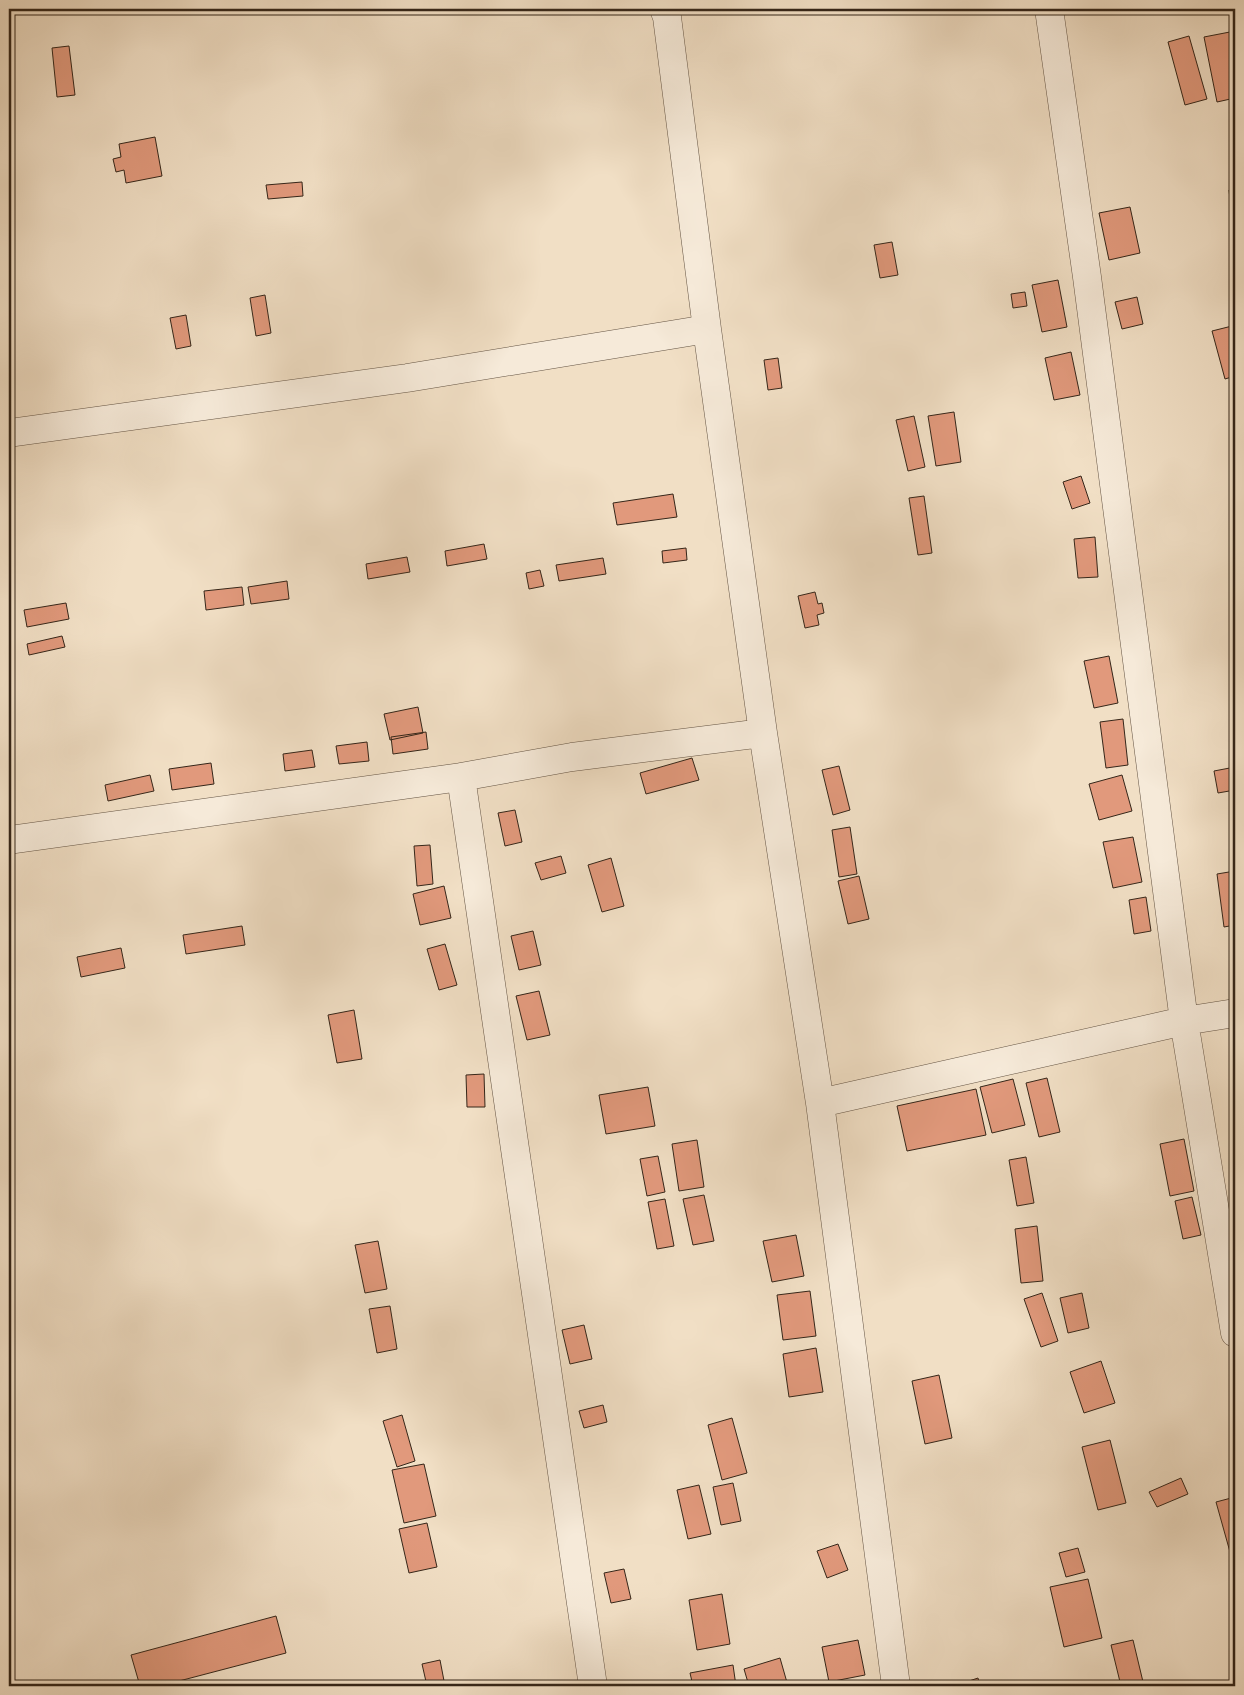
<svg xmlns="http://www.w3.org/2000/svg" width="1244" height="1695" viewBox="0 0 1244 1695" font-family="'Libre Bodoni',serif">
<rect width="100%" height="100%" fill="#f1dfc5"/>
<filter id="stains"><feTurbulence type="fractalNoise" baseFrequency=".004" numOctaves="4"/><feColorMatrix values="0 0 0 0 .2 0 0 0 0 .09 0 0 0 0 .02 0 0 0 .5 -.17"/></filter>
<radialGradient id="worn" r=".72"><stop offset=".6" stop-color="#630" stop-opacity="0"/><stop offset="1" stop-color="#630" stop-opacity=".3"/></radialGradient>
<!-- building -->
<path fill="#e1997c" stroke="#352619" d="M 1235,31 L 1235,98 L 1217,102 L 1204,37 Z
M 1189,36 L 1207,99 L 1185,105 L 1168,42 Z
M 69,46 L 75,95 L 57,97 L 52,48 Z
M 155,137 L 162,176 L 126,183 L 124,170 L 116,172 L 113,159 L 121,157 L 119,144 Z
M 302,182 L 303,196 L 268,199 L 266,185 Z
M 1235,189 L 1235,234 L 1234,234 L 1229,190 Z
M 1130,207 L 1140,253 L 1109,260 L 1099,213 Z
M 892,242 L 898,275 L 880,278 L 874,245 Z
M 1058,280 L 1067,327 L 1042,332 L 1032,285 Z
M 1025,292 L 1027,306 L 1013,308 L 1011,294 Z
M 265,295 L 271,333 L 256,336 L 250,298 Z
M 1137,297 L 1143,324 L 1122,329 L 1115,302 Z
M 186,315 L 191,346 L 176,349 L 170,318 Z
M 1232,326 L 1235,338 L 1235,376 L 1225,379 L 1212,331 Z
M 1071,352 L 1080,395 L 1054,400 L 1045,358 Z
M 778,358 L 782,388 L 768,390 L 764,360 Z
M 954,412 L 961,462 L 936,466 L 928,416 Z
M 914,416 L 925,467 L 908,471 L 896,420 Z
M 1081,476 L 1090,503 L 1072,509 L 1063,482 Z
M 673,494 L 677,517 L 617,525 L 613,503 Z
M 924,496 L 932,553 L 918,555 L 909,498 Z
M 1095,537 L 1098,577 L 1078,578 L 1074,539 Z
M 484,544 L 487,559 L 447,566 L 445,551 Z
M 686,548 L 687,560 L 663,563 L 662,551 Z
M 407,557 L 410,572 L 368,579 L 366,564 Z
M 603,558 L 606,574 L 559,581 L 556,565 Z
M 540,570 L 544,586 L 529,589 L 526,573 Z
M 287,581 L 289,599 L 251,604 L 248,587 Z
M 242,587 L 244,605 L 206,610 L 204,591 Z
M 815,592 L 818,604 L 822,603 L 824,613 L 817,615 L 819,625 L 805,628 L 798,596 Z
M 66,603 L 69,619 L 27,627 L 24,610 Z
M 62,636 L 65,647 L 29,655 L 27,644 Z
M 1109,656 L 1118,703 L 1094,708 L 1084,661 Z
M 418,707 L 423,733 L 390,740 L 384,714 Z
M 1123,719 L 1128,765 L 1106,768 L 1100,722 Z
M 426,732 L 428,749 L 393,754 L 391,737 Z
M 367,742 L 369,761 L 339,764 L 336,746 Z
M 312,750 L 315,767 L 285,771 L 283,754 Z
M 692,758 L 699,780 L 646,794 L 640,773 Z
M 211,763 L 214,784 L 172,790 L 169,769 Z
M 839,766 L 850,810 L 833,815 L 822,770 Z
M 1235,767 L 1235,790 L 1218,793 L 1214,771 Z
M 150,775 L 154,791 L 108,801 L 105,785 Z
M 1122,775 L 1132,811 L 1099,820 L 1089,784 Z
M 515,810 L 522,842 L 505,846 L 498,813 Z
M 850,827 L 857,874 L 839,877 L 832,830 Z
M 1133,837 L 1142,882 L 1113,888 L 1103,842 Z
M 430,845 L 433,884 L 417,886 L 414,846 Z
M 561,856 L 566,873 L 541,880 L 535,863 Z
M 611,858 L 624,906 L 602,912 L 588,865 Z
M 1235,871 L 1235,925 L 1224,927 L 1217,874 Z
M 859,876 L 869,919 L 848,924 L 838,881 Z
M 444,886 L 451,918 L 420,925 L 413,894 Z
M 1146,897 L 1151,931 L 1134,934 L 1129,900 Z
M 242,926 L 245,945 L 186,954 L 183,935 Z
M 533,931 L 541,965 L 519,970 L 511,936 Z
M 445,944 L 457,985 L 439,990 L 427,949 Z
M 121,948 L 125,968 L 81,977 L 77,957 Z
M 539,991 L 550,1035 L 527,1040 L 516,996 Z
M 354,1010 L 362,1059 L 337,1063 L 328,1015 Z
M 484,1074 L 485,1107 L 467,1107 L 466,1075 Z
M 1047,1078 L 1060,1132 L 1039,1137 L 1026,1083 Z
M 1013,1079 L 1025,1125 L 992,1133 L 980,1087 Z
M 648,1087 L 655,1126 L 606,1134 L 599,1095 Z
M 976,1089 L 986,1135 L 907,1151 L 897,1106 Z
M 1184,1139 L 1194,1191 L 1170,1196 L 1160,1144 Z
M 697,1140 L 704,1187 L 679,1191 L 672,1144 Z
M 658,1156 L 665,1192 L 647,1196 L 640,1159 Z
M 1026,1157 L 1034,1203 L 1017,1206 L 1009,1160 Z
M 704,1195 L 714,1241 L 693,1245 L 683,1199 Z
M 1192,1197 L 1201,1235 L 1183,1239 L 1175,1201 Z
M 665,1199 L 674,1246 L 657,1249 L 648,1202 Z
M 1037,1226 L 1043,1281 L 1021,1283 L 1015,1229 Z
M 796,1235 L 804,1276 L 772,1282 L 763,1241 Z
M 378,1241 L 387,1289 L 365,1293 L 355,1245 Z
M 810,1291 L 816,1336 L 783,1340 L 777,1295 Z
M 1042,1293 L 1058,1341 L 1041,1347 L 1024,1299 Z
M 1082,1293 L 1089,1328 L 1068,1333 L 1060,1298 Z
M 390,1306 L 397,1349 L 377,1353 L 369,1309 Z
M 584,1325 L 592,1359 L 570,1364 L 562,1330 Z
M 816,1348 L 823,1392 L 789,1397 L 783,1354 Z
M 1101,1361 L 1115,1403 L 1084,1413 L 1070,1372 Z
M 939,1375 L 952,1438 L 925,1444 L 912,1381 Z
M 603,1405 L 607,1422 L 584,1428 L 579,1411 Z
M 402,1415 L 415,1461 L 397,1467 L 383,1421 Z
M 732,1418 L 747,1473 L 722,1480 L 708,1425 Z
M 1110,1440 L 1126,1503 L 1098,1510 L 1082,1447 Z
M 424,1464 L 436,1516 L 404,1523 L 392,1470 Z
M 1181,1478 L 1188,1494 L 1157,1507 L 1149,1492 Z
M 733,1483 L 741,1521 L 721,1525 L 713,1487 Z
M 699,1485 L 711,1534 L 688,1539 L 677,1490 Z
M 1235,1497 L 1235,1550 L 1230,1552 L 1216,1502 Z
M 427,1523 L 437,1567 L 409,1573 L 399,1529 Z
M 838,1544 L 848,1570 L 827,1578 L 817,1551 Z
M 1078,1548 L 1085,1572 L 1066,1577 L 1059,1553 Z
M 624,1569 L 631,1599 L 611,1603 L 604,1573 Z
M 1088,1579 L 1102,1638 L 1064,1647 L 1050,1587 Z
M 722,1594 L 730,1644 L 697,1650 L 689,1600 Z
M 276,1616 L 286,1653 L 160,1686 L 140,1686 L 131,1655 Z
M 858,1640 L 865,1675 L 829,1682 L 822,1647 Z
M 1133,1640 L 1144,1686 L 1121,1686 L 1111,1645 Z
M 780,1658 L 788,1686 L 749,1686 L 744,1669 Z
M 440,1660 L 445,1686 L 427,1686 L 422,1664 Z
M 733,1665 L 736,1686 L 693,1686 L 690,1673 Z
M 978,1678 L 980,1686 L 957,1686 L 957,1685 Z"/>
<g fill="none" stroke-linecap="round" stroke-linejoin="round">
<!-- street casing -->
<g stroke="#645444" stroke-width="29">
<path id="street" d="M 664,9 L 667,17 L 707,329 L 763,733 L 820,1103 L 896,1686
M 1049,9 L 1087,277 L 1184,1021 L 1235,1333
M 9,433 L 407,378 L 707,329
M 461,777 L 572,757 L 763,733
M 9,840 L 461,777 L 593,1686
M 820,1103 L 1184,1021 L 1235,1013"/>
</g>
<!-- street -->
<use href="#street" stroke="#f6ead9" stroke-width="28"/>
</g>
<!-- margin -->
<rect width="1244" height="1695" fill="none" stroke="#f1dfc5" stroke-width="30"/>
<rect x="10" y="10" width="1224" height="1675" fill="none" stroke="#352619" stroke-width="2.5"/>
<rect x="15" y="15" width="1214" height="1665" fill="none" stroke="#352619"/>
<rect width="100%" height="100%" filter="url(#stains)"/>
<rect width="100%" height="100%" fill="url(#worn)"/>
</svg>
